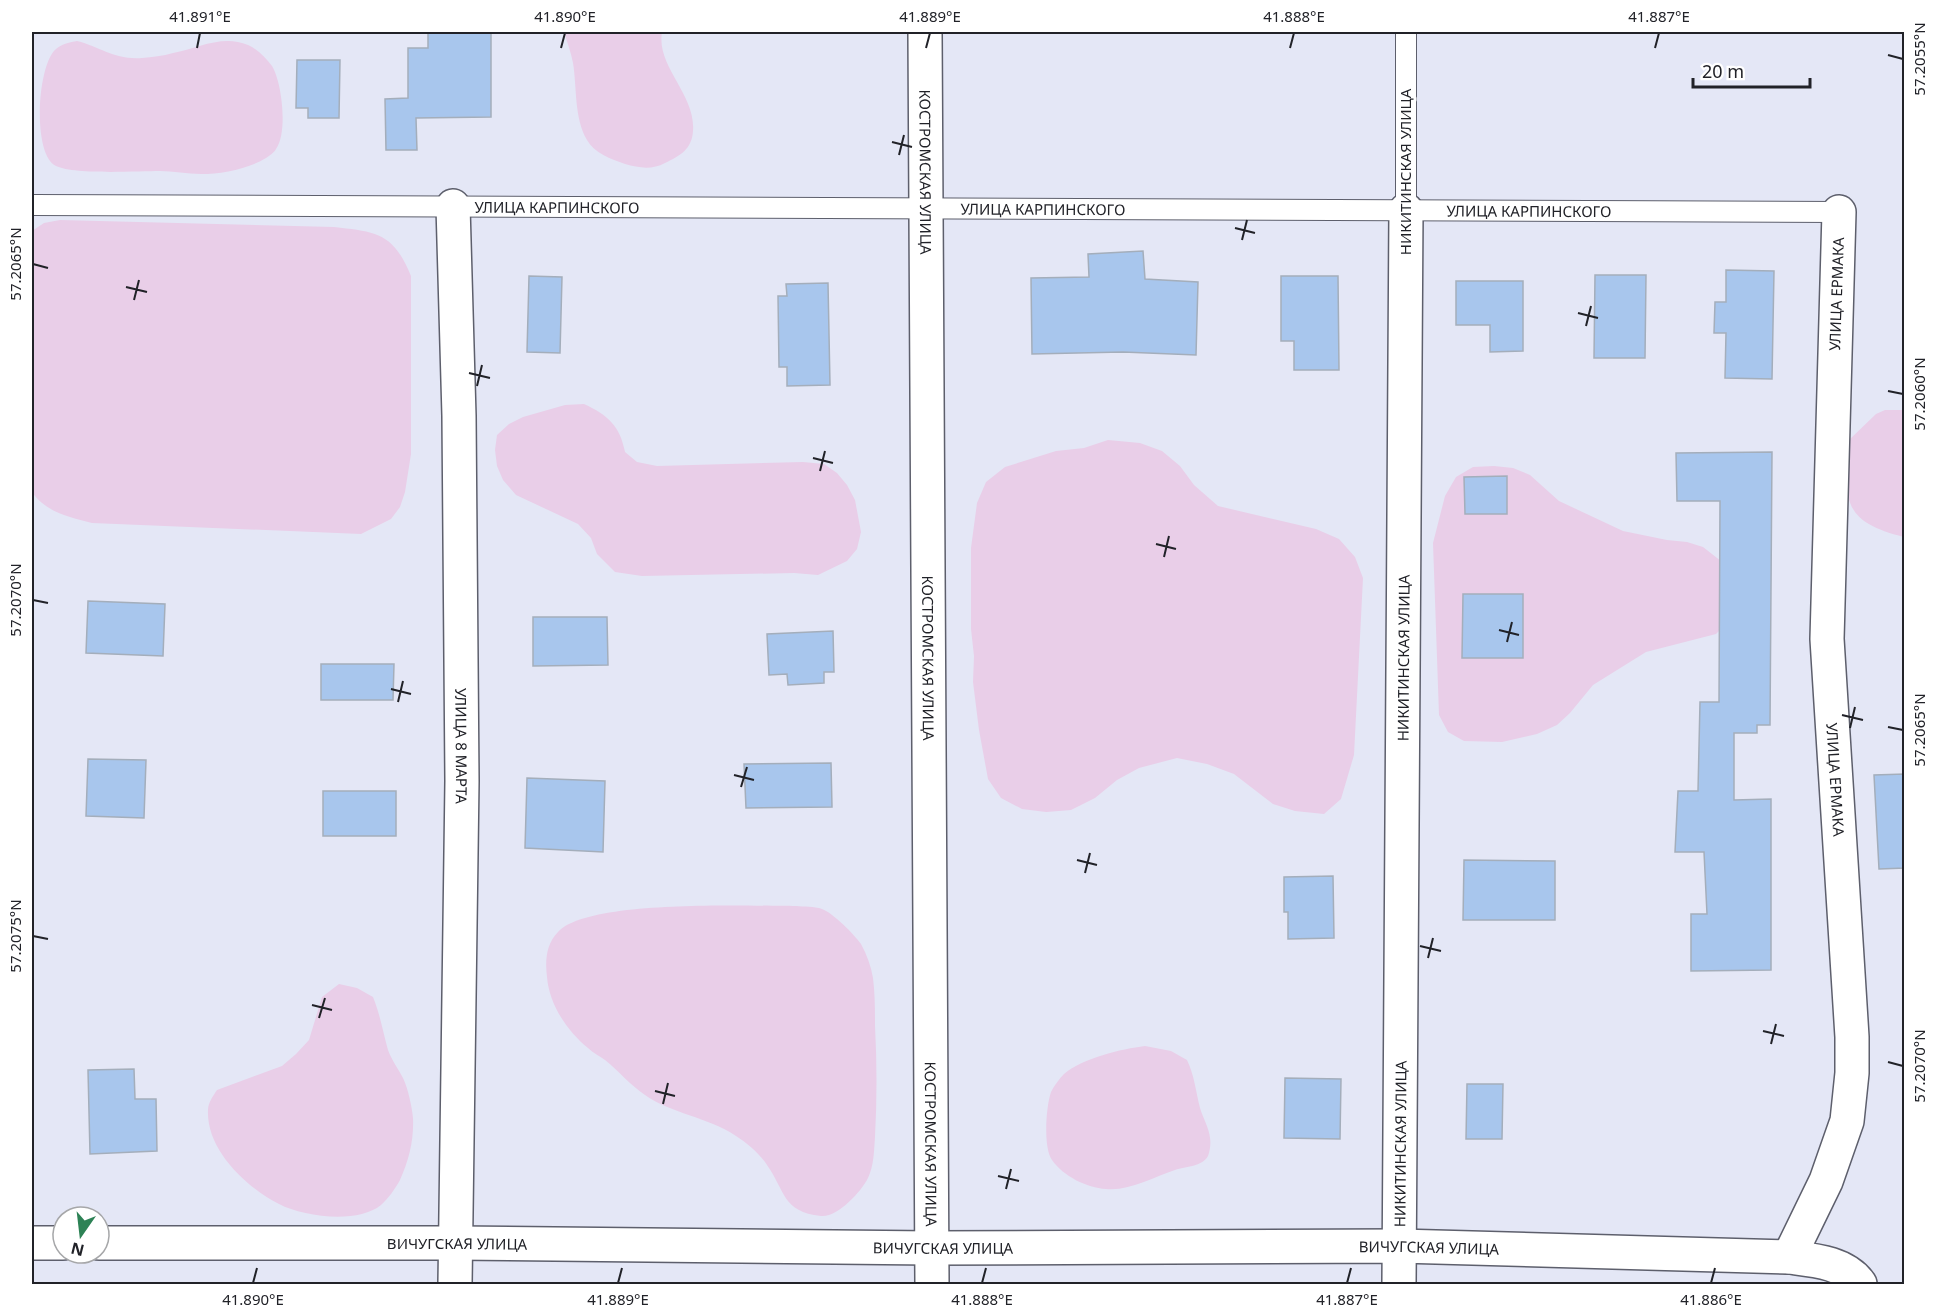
<svg xmlns="http://www.w3.org/2000/svg" width="1936" height="1316" viewBox="0 0 1936 1316" font-family="'Noto Sans',sans-serif">
<rect width="100%" height="100%" fill="#e4e7f6"/>
<!-- green -->
<path fill="#e9cee8" d="M 564,32 L 662,32 C 656,67 696,94 693,131 C 692,149 680,156 665,163 C 652,170 639,168 625,164 C 611,159 594,153 587,140 C 574,118 577,87 573,63 C 571,52 567,42 564,32 Z
M 77,41 C 101,47 114,60 142,58 C 152,57 163,56 173,53 C 198,48 223,34 248,45 C 257,49 266,58 272,66 C 282,82 288,133 276,149 C 274,153 269,156 266,158 C 248,169 221,174 201,174 C 187,174 173,171 160,171 C 137,171 75,175 56,166 C 32,155 37,65 56,49 C 62,44 70,42 77,41 Z
M 60,220 L 334,227 C 376,232 393,232 411,276 L 411,454 L 405,492 L 400,507 L 391,519 L 361,534 L 92,523 C 68,517 46,512 32,492 L 32,231 L 44,223 Z
M 584,404 C 608,415 620,426 625,452 L 637,462 L 657,466 L 803,462 L 824,464 L 837,473 L 847,485 L 855,500 L 861,532 L 857,549 L 847,561 L 818,575 L 794,573 L 642,576 L 615,572 L 597,554 L 591,538 L 578,524 L 516,495 L 503,480 L 497,466 L 495,450 L 497,435 L 509,424 L 523,417 L 565,405 Z
M 1885,410 L 1904,410 L 1904,537 C 1840,521 1845,499 1848,441 L 1876,414 Z
M 1108,440 L 1140,443 L 1162,451 L 1180,466 L 1194,485 L 1218,506 L 1316,529 L 1339,539 L 1355,557 L 1363,578 L 1354,755 L 1341,799 L 1324,814 L 1295,811 L 1273,804 L 1234,774 L 1207,764 L 1177,758 L 1139,768 L 1117,780 L 1095,798 L 1071,810 L 1046,812 L 1022,809 L 1001,798 L 988,779 L 979,730 L 973,682 L 974,656 L 971,629 L 971,548 L 977,503 L 986,482 L 1005,467 L 1056,451 L 1084,448 Z
M 1494,466 L 1513,468 L 1530,475 L 1559,501 L 1623,531 L 1667,540 L 1687,542 L 1703,547 L 1726,565 L 1735,615 L 1716,634 L 1646,652 L 1593,685 L 1570,713 L 1557,725 L 1537,734 L 1502,742 L 1464,741 L 1448,732 L 1439,715 L 1433,543 L 1445,496 L 1456,477 L 1473,467 Z
M 796,906 C 804,907 814,906 822,909 C 833,913 854,934 861,944 C 867,955 871,966 873,978 C 875,994 875,1010 875,1026 C 877,1063 877,1100 875,1137 C 874,1150 874,1166 868,1178 C 861,1192 837,1218 821,1216 C 782,1212 785,1190 767,1165 C 760,1154 747,1143 736,1136 C 708,1117 672,1114 645,1095 C 630,1085 619,1071 605,1060 C 600,1056 593,1053 588,1048 C 567,1031 549,1004 547,977 C 545,961 546,944 558,932 C 587,899 749,906 796,906 Z
M 339,984 L 357,988 L 373,997 C 380,1014 383,1032 388,1050 C 392,1061 398,1068 403,1078 C 408,1088 412,1107 413,1118 C 414,1140 409,1160 400,1180 C 395,1189 388,1199 381,1205 C 358,1224 304,1217 279,1204 C 247,1188 206,1150 208,1110 C 208,1103 213,1096 217,1090 L 282,1066 L 296,1054 L 309,1040 L 322,997 Z
M 1145,1046 L 1171,1051 L 1187,1060 C 1194,1074 1196,1092 1200,1108 C 1203,1118 1209,1128 1210,1138 C 1211,1143 1210,1151 1208,1156 C 1202,1167 1186,1166 1175,1170 C 1153,1177 1131,1191 1106,1189 C 1087,1188 1063,1176 1052,1160 C 1043,1148 1046,1106 1051,1092 C 1054,1086 1059,1079 1064,1074 C 1083,1058 1121,1049 1145,1046 Z"/>
<!-- building -->
<path fill="#a8c6ed" stroke="#a4aebb" stroke-width="1.5" d="M 428,32 L 491,32 L 491,117 L 416,118 L 417,150 L 386,150 L 385,99 L 408,98 L 408,48 L 428,48 Z
M 297,60 L 340,60 L 339,118 L 308,118 L 308,108 L 296,108 Z
M 1143,251 L 1145,279 L 1198,282 L 1196,355 L 1123,352 L 1032,354 L 1031,278 L 1089,277 L 1088,254 Z
M 1726,270 L 1774,271 L 1772,379 L 1725,378 L 1726,333 L 1714,333 L 1715,302 L 1726,302 Z
M 1595,275 L 1646,275 L 1645,358 L 1594,358 Z
M 529,276 L 562,277 L 560,353 L 527,352 Z
M 1281,276 L 1338,276 L 1339,370 L 1294,370 L 1294,341 L 1281,341 Z
M 1456,281 L 1523,281 L 1523,351 L 1490,352 L 1490,325 L 1456,325 Z
M 828,283 L 830,385 L 787,386 L 787,367 L 779,367 L 778,296 L 787,296 L 786,284 Z
M 1772,452 L 1770,725 L 1757,725 L 1757,733 L 1734,733 L 1734,800 L 1771,799 L 1771,970 L 1691,971 L 1691,914 L 1707,914 L 1704,852 L 1675,852 L 1678,791 L 1698,791 L 1700,702 L 1719,702 L 1720,501 L 1677,501 L 1676,453 Z
M 1507,476 L 1507,514 L 1465,514 L 1464,477 Z
M 1463,594 L 1523,594 L 1523,658 L 1462,658 Z
M 88,601 L 165,604 L 163,656 L 86,653 Z
M 533,617 L 607,617 L 608,665 L 533,666 Z
M 833,631 L 834,672 L 824,672 L 824,683 L 788,685 L 787,674 L 769,675 L 767,634 Z
M 321,664 L 394,664 L 393,700 L 321,700 Z
M 88,759 L 146,760 L 144,818 L 86,816 Z
M 831,763 L 832,807 L 746,808 L 744,764 Z
M 1905,774 L 1905,868 L 1879,869 L 1874,775 Z
M 527,778 L 605,781 L 603,852 L 525,848 Z
M 323,791 L 396,791 L 396,836 L 323,836 Z
M 1464,860 L 1555,861 L 1555,920 L 1463,920 Z
M 1333,876 L 1334,938 L 1288,939 L 1288,912 L 1284,912 L 1284,877 Z
M 134,1069 L 135,1099 L 156,1099 L 157,1151 L 90,1154 L 88,1070 Z
M 1285,1078 L 1341,1079 L 1340,1139 L 1284,1138 Z
M 1467,1084 L 1503,1084 L 1502,1139 L 1466,1139 Z"/>
<g fill="none" stroke-linecap="round" stroke-linejoin="round">
<!-- lane casing -->
<g stroke="#5d5f6c" stroke-width="22">
<g id="lane">
<path d="M 1406,32 L 1406,210"/>
<path id="s1" d="M 32,205 L 1839,212"/>
</g>
</g>
<!-- street casing -->
<g stroke="#5d5f6c" stroke-width="36">
<g id="street">
<path id="s2" d="M 925,32 L 932,1284"/>
<path id="s3" d="M 453,206 L 459,416 L 462,781 L 455,1284"/>
<path id="s4" d="M 1839,212 L 1827,639 L 1852,1037 L 1852,1073 L 1847,1121 L 1826,1181 L 1789,1257 C 1812,1260 1845,1262 1860,1284"/>
<path d="M 32,1243 L 63,1243"/>
<path id="s5" d="M 99,1243 L 455,1243 L 932,1248 L 1400,1246 L 1789,1257"/>
<path id="s6" d="M 1399,1284 L 1406,210"/>
</g>
</g>
<!-- lane -->
<use href="#lane" stroke="#fff" stroke-width="20"/>
<!-- street -->
<use href="#street" stroke="#fff" stroke-width="33"/>
</g>
<!-- ticks -->
<path fill="none" stroke="#212228" stroke-width="2" d="M 197,48 L 200,33M 561,48 L 565,33M 926,48 L 930,33M 1290,48 L 1294,33M 1655,48 L 1659,33M 1888,55 L 1903,59M 892,142 L 912,147M 899,155 L 904,135M 1235,228 L 1255,233M 1242,240 L 1247,220M 33,264 L 48,268M 126,287 L 147,292M 134,300 L 139,280M 1578,313 L 1598,318M 1586,326 L 1591,306M 469,373 L 490,378M 477,386 L 482,365M 1888,391 L 1903,394M 813,458 L 833,463M 820,471 L 825,451M 1156,544 L 1176,549M 1164,557 L 1169,536M 33,600 L 48,603M 1499,630 L 1519,635M 1507,642 L 1512,622M 391,689 L 411,694M 398,702 L 403,681M 1842,715 L 1863,720M 1888,727 L 1903,730M 1850,728 L 1855,707M 734,775 L 754,780M 741,787 L 747,767M 1077,860 L 1097,865M 1085,873 L 1090,853M 33,936 L 48,939M 1420,946 L 1441,951M 1428,958 L 1433,938M 312,1005 L 332,1010M 319,1018 L 325,998M 1763,1031 L 1784,1036M 1771,1044 L 1776,1024M 1888,1062 L 1903,1066M 655,1091 L 675,1096M 663,1104 L 668,1083M 998,1176 L 1019,1181M 1006,1189 L 1011,1169M 253,1283 L 257,1268M 618,1283 L 622,1268M 982,1283 L 986,1268M 1347,1283 L 1351,1268M 1711,1283 L 1715,1268"/>
<g text-anchor="middle" dominant-baseline="central" stroke-width="6" stroke-linejoin="round" paint-order="stroke">
<!-- street labels -->
<g font-size="15" fill="#212228" stroke="#fff">
<text stroke="none"><textPath href="#s2" startOffset="140">КОСТРОМСКАЯ УЛИЦА</textPath></text>
<text transform="translate(1405 172) rotate(-90)">НИКИТИНСКАЯ УЛИЦА</text>
<text stroke="none"><textPath href="#s1" startOffset="525">УЛИЦА КАРПИНСКОГО</textPath></text>
<text stroke="none"><textPath href="#s1" startOffset="1011">УЛИЦА КАРПИНСКОГО</textPath></text>
<text stroke="none"><textPath href="#s1" startOffset="1497">УЛИЦА КАРПИНСКОГО</textPath></text>
<text transform="translate(1836 294) rotate(-88)">УЛИЦА ЕРМАКА</text>
<text stroke="none"><textPath href="#s2" startOffset="626">КОСТРОМСКАЯ УЛИЦА</textPath></text>
<text stroke="none"><textPath href="#s6" startOffset="626">НИКИТИНСКАЯ УЛИЦА</textPath></text>
<text stroke="none"><textPath href="#s3" startOffset="540">УЛИЦА 8 МАРТА</textPath></text>
<text stroke="none"><textPath href="#s4" startOffset="568">УЛИЦА ЕРМАКА</textPath></text>
<text stroke="none"><textPath href="#s2" startOffset="1112">КОСТРОМСКАЯ УЛИЦА</textPath></text>
<text stroke="none"><textPath href="#s6" startOffset="140">НИКИТИНСКАЯ УЛИЦА</textPath></text>
<text stroke="none"><textPath href="#s5" startOffset="358">ВИЧУГСКАЯ УЛИЦА</textPath></text>
<text stroke="none"><textPath href="#s5" startOffset="844">ВИЧУГСКАЯ УЛИЦА</textPath></text>
<text stroke="none"><textPath href="#s5" startOffset="1330">ВИЧУГСКАЯ УЛИЦА</textPath></text>
</g>
</g>
<!-- border -->
<rect width="1936" height="1316" fill="none" stroke="#ffffff" stroke-width="66"/>
<!-- north arrow -->
<g transform="translate(81 1235) rotate(194)"><circle r="28" fill="#ffffff" stroke="#a6a7a9" stroke-width="1.5"/>
<path d="M0-4.5L10 22L0 15L-10 22Z" fill="#2d8255"/>
<text y="-9" font-size="16" font-weight="bold" text-anchor="middle" fill="#212228">N</text>
</g>
<!-- scale -->
<path d="M1693 78v9h117v-9" fill="none" stroke="#212228" stroke-width="3"/>
<text x="1702" y="78" font-size="18" fill="#212228" stroke="#ffffff" stroke-width="4.5" paint-order="stroke">20 m</text>
<rect x="33" y="33" width="1870" height="1250" fill="none" stroke="#212228" stroke-width="2"/>
<g font-size="15" text-anchor="middle" fill="#212228">
<text x="200" y="22">41.891°E</text>
<text x="565" y="22">41.890°E</text>
<text x="930" y="22">41.889°E</text>
<text x="1294" y="22">41.888°E</text>
<text x="1659" y="22">41.887°E</text>
<text transform="translate(1920 59) rotate(-90)" y="5">57.2055°N</text>
<text transform="translate(16 264) rotate(-90)" y="5">57.2065°N</text>
<text transform="translate(1920 394) rotate(-90)" y="5">57.2060°N</text>
<text transform="translate(16 600) rotate(-90)" y="5">57.2070°N</text>
<text transform="translate(1920 730) rotate(-90)" y="5">57.2065°N</text>
<text transform="translate(16 936) rotate(-90)" y="5">57.2075°N</text>
<text transform="translate(1920 1066) rotate(-90)" y="5">57.2070°N</text>
<text x="253" y="1305">41.890°E</text>
<text x="618" y="1305">41.889°E</text>
<text x="982" y="1305">41.888°E</text>
<text x="1347" y="1305">41.887°E</text>
<text x="1711" y="1305">41.886°E</text>
</g>
</svg>
